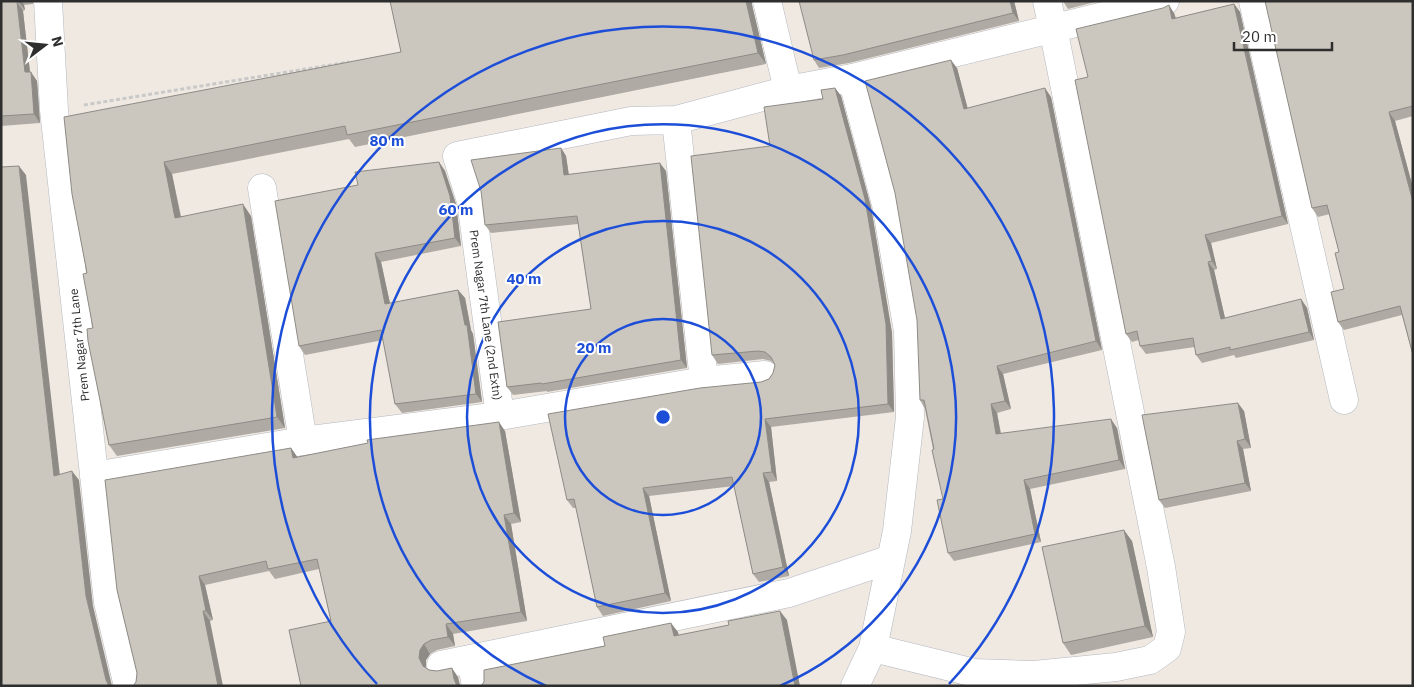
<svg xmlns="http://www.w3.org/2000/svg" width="1414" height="687" viewBox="0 0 1414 687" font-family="'IBM Plex Sans',sans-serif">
<rect width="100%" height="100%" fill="#efe9e1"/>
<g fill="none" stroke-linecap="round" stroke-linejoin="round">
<!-- minor casing -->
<g stroke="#b4b7c1" stroke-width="29">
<path id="minor" d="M 48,1 L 54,110 L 108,602 L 128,686
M 767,1 L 788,90
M 1253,1 L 1344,400
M 852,78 L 886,204 L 908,331 L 910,417 L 897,531 L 873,648 L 855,686
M 676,120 L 704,381
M 262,188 L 303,441
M 500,416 L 471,201 L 457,156 L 631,121 L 676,120 L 788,90 L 852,78 L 1165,1
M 94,476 L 303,441 L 500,416 L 704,381 L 765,375
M 873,648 L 975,673 L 1034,675 L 1116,667 L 1150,660 L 1167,648 L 1171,632 L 1161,567 L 1053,28 L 1047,1
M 471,659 L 476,686
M 441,665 L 789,593 L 891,559"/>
</g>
<!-- path -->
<path stroke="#c9c9c9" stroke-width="3" stroke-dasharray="4 2.5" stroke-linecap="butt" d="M 84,105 L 349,62"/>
<!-- minor -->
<use href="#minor" stroke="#fff" stroke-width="28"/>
</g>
<!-- wall -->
<path fill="#afaba4" d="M 1,1 L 33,1 L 33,4 L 24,5 L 25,10 L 23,11 L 30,72 L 37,81 L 40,123 L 1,126 Z
M 390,1 L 752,1 L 752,5 L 766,64 L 355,147 L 349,139 L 172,174 L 181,216 L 251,216 L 285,428 L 117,456 L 109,445 L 87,273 L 72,194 L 401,52 Z
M 1014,1 L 1019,21 L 849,63 L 819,68 L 814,60 Z
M 1063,1 L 1099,1 L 1068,9 Z
M 1413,1 L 1413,116 L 1395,121 L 1413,188 L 1413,356 L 1402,315 L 1344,330 L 1338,322 L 1344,289 L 1339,252 L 1330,214 L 1318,217 L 1312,208 Z
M 1234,4 L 1240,12 L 1288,224 L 1211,243 L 1217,269 L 1214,270 L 1225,318 L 1301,299 L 1307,308 L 1314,340 L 1236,358 L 1234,355 L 1202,363 L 1196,355 L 1195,347 L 1146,354 L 1140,346 L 1139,340 L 1132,342 L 1126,334 L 1088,77 L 1174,13 L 1176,18 Z
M 957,68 L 968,109 L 1051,97 L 1102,350 L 1003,374 L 1011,409 L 997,413 L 1001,433 L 1117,428 L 1125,469 L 1030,489 L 1041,542 L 954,561 L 948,553 L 943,499 L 925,409 L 920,400 Z
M 835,88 L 841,96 L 871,207 L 892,333 L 894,412 L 771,427 L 777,481 L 769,482 L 789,576 L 759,582 L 753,574 L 734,486 L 649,496 L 671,601 L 603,616 L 597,607 L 576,508 L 573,508 L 567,500 L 761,382 L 769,379 L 773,373 L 775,365 L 774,363 L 771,361 L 763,359 L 718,364 L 712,355 L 770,146 Z
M 561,148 L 566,156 L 569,175 L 666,171 L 687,368 L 547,392 L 547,391 L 513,395 L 507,387 L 591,309 L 578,224 L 491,233 L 485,225 Z
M 439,162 L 445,171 L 456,204 L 461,246 L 381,262 L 390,303 L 458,290 L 465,298 L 471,330 L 473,334 L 482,402 L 402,413 L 395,404 L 383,340 L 305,355 L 299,346 L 358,185 Z
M 1244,411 L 1251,448 L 1243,449 L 1251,491 L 1165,508 L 1159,500 Z
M 505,431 L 521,522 L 511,524 L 527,621 L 453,634 L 455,646 L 437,650 L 430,654 L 426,660 L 426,668 L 429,670 L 458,677 L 460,686 L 301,686 L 331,621 L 319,569 L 275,579 L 269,571 L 205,585 L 213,620 L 210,621 L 136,682 L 137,673 L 117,590 L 291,448 L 298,458 Z
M 1132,541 L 1153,637 L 1071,655 L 1063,643 Z"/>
<!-- shaded-wall -->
<path fill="#8e8b86" d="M 18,1 L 22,1 L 24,5 L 25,10 Z
M 746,1 L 752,1 L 752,5 L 766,64 L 758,53 Z
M 1010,1 L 1014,1 L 1019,21 L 1013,13 Z
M 17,2 L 23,11 L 31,81 L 25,72 Z
M 1234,4 L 1240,12 L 1288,224 L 1282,216 Z
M 1169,5 L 1174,13 L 1178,27 L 1172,19 Z
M 951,60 L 957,68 L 970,118 L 964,109 Z
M 31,72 L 37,81 L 40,123 L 34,114 Z
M 835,88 L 841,96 L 871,207 L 892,333 L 894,412 L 888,404 Z
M 1045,88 L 1051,97 L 1102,350 L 1096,341 Z
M 1389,112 L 1395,121 L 1413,188 L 1413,202 Z
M 561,148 L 566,156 L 570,184 L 564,175 Z
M 164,162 L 172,174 L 183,229 L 175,218 Z
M 439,162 L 445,171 L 456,204 L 461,246 L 455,238 Z
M 660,163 L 666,171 L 687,368 L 681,360 Z
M 19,166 L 26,175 L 61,485 L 54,476 Z
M 243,204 L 251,216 L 285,428 L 277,417 Z
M 1205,235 L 1211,243 L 1217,269 L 1212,261 Z
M 375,253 L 381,262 L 392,313 L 385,304 Z
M 1208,262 L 1214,270 L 1227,327 L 1221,319 Z
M 458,290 L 465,298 L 471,330 L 473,334 L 482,402 L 476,394 Z
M 1301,299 L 1307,308 L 1314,340 L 1309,332 Z
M 997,366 L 1003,374 L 1011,409 L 1005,401 Z
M 1238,403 L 1244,411 L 1251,448 L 1245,439 Z
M 991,404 L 997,413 L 1002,442 L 996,434 Z
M 765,419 L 771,427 L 777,481 L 772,472 Z
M 1111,419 L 1117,428 L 1125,469 L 1119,460 Z
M 499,422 L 505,431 L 521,522 L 514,513 Z
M 1237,441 L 1243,449 L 1251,491 L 1245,483 Z
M 291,448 L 298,458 L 293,458 Z
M 72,471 L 79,480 L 93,606 L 112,686 L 109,686 L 106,680 L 86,596 Z
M 763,473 L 769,482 L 789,576 L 783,567 Z
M 1024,480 L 1030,489 L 1041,542 L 1035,534 Z
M 643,488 L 649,496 L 671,601 L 665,593 Z
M 504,515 L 511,524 L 527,621 L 521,612 Z
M 1124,530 L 1132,541 L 1153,637 L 1145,626 Z
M 199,576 L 205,585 L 213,620 L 206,611 Z
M 203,611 L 210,621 L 223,686 L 218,686 Z
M 780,611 L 787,620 L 800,686 L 795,686 Z
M 671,623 L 678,632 L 681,645 L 674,636 Z
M 446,624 L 453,634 L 455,646 L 448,637 Z
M 424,644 L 430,654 L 426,660 L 426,668 L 423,666 L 419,658 L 420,650 Z
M 452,668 L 458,677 L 460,686 L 457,686 L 454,679 Z"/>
<!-- building -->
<path fill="#cbc7bf" stroke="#8e8b86" d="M 1,1 L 18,1 L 17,2 L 25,72 L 31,72 L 34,114 L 1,116 Z
M 390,1 L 746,1 L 758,53 L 347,135 L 345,126 L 164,162 L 175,218 L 243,204 L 277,417 L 109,445 L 88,341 L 87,329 L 93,328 L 83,274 L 87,273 L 72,194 L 64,117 L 401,52 Z
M 799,1 L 1010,1 L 1013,13 L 843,55 L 814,60 Z
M 1265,1 L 1413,1 L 1413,106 L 1389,112 L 1413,202 L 1413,355 L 1400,306 L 1338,322 L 1331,292 L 1344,289 L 1335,253 L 1339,252 L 1327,205 L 1312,208 Z
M 1234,4 L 1282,216 L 1205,235 L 1212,261 L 1208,262 L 1221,319 L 1301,299 L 1309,332 L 1230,350 L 1230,347 L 1196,355 L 1193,338 L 1140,346 L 1137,331 L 1126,334 L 1075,80 L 1088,77 L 1076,29 L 1163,8 L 1169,5 L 1172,19 Z
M 951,60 L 964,109 L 1045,88 L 1096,341 L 997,366 L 1005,401 L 991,404 L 996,434 L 1111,419 L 1119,460 L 1024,480 L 1035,534 L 948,553 L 937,500 L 943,499 L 932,450 L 934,449 L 924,400 L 920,400 L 917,320 L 895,193 L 865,81 Z
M 835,88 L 865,199 L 886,324 L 888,404 L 765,419 L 772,472 L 763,473 L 783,567 L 753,574 L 732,477 L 643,488 L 665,593 L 597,607 L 574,499 L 567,500 L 548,414 L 700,388 L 761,382 L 769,379 L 773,373 L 775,365 L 771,357 L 765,352 L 758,351 L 712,355 L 691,156 L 770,146 L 764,107 L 823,99 L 821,90 Z
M 561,148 L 564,175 L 660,163 L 681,360 L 542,384 L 541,383 L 507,387 L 498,322 L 591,309 L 577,216 L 485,225 L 481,191 L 471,160 Z
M 439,162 L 450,196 L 455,238 L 375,253 L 385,304 L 458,290 L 465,325 L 467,325 L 476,394 L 395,404 L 381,330 L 299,346 L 275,201 L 358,185 L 355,172 Z
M 19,166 L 54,476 L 72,471 L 86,596 L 106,680 L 109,686 L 1,686 L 1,167 Z
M 1238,403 L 1245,439 L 1237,441 L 1245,483 L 1159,500 L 1142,415 Z
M 499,422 L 514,513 L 504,515 L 521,612 L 446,624 L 448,637 L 431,640 L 424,644 L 420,650 L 419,658 L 423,666 L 429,670 L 437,671 L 452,668 L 454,679 L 457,686 L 301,686 L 289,630 L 331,621 L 317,559 L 268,569 L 266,561 L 199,576 L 206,611 L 203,611 L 218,686 L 133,686 L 136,682 L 137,673 L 117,590 L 105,480 L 291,448 L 293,458 L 368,443 L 367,440 Z
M 1124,530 L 1145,626 L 1063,643 L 1042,547 Z
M 780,611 L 795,686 L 481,686 L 484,682 L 484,670 L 605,646 L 603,637 L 671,623 L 674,636 L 729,625 L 728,621 Z"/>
<!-- distance rings -->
<g fill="none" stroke="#1d4ed8" stroke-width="2.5">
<circle cx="663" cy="417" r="98"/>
<circle cx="663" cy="417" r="196"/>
<path d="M546 686A293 293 0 1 1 780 686"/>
<path d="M377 684A391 391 0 1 1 949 684"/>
</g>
<g text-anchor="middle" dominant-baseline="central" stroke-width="4" stroke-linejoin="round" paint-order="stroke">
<!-- street labels -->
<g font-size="12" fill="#2e2e2e" stroke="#fff">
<text transform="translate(486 315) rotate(82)">Prem Nagar 7th Lane (2nd Extn)</text>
<text transform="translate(79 345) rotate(-96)">Prem Nagar 7th Lane</text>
</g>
</g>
<circle cx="663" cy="417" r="8" fill="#1d4ed8" stroke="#fff" stroke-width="2.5"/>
<g font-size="15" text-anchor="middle" font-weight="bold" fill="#1d4ed8" stroke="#fff" stroke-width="4" stroke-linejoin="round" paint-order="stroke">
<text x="387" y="146">80 m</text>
<text x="456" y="215">60 m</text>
<text x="524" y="284">40 m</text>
<text x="594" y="353">20 m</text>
</g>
<!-- border -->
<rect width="1414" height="687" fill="none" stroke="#2e2e2e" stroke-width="5"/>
<!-- north arrow -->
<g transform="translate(45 45) rotate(74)" stroke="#ffffff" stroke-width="4" paint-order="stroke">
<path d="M0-4L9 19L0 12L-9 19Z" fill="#2e2e2e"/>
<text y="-8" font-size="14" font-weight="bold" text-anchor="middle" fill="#2e2e2e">N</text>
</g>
<!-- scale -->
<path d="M1234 42v8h98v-8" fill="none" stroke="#2e2e2e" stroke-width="2.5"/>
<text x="1242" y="42" font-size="15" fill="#2e2e2e" stroke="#ffffff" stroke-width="4" paint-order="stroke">20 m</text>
</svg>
